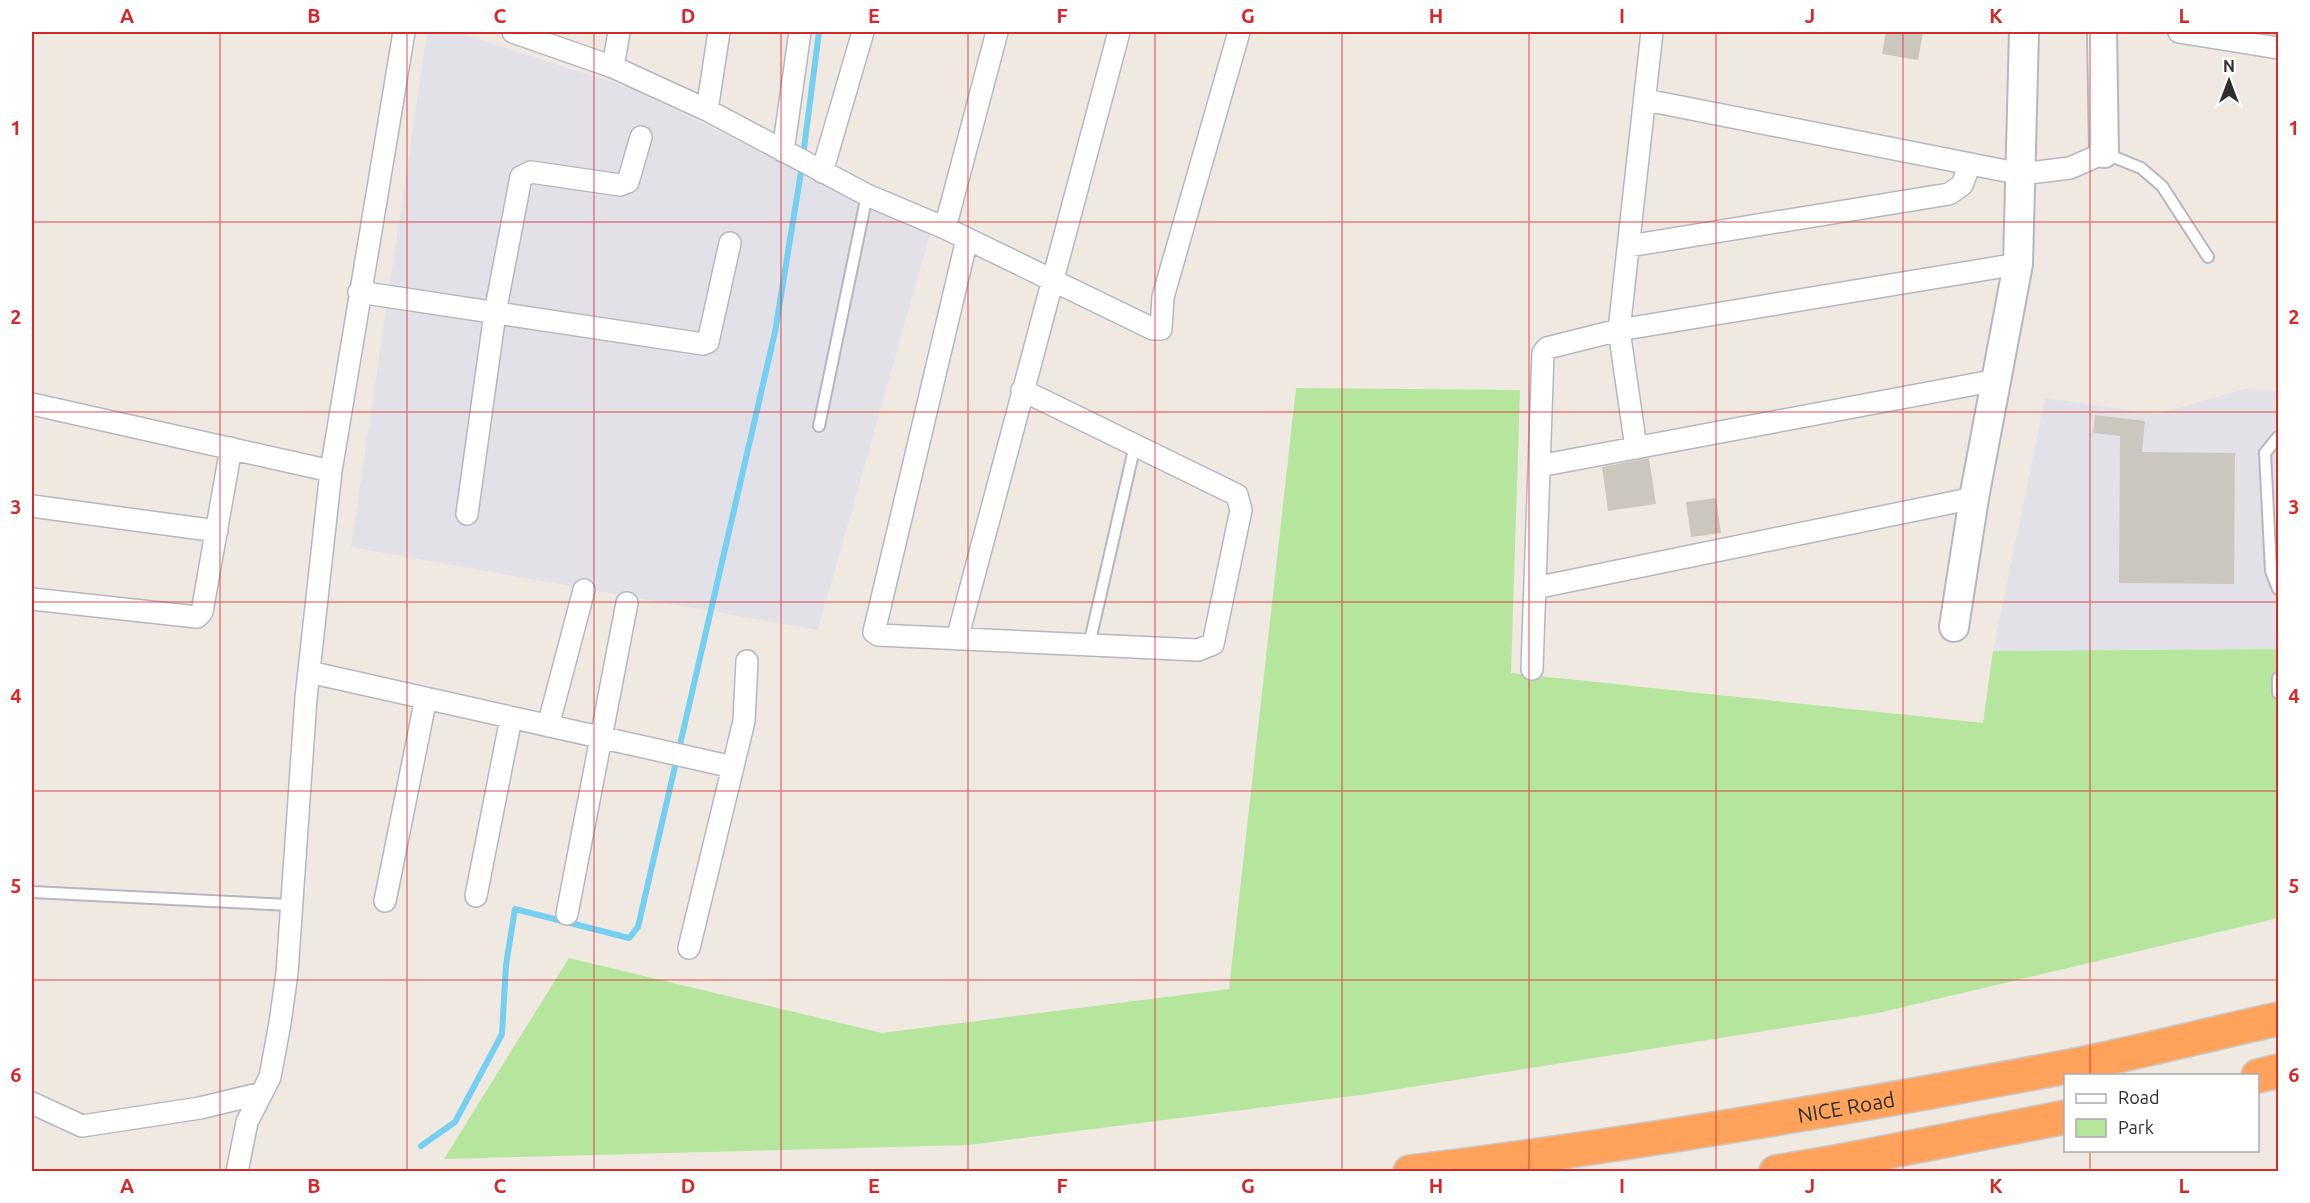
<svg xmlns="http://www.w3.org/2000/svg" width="2310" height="1203" viewBox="0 0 2310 1203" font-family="Ubuntu,sans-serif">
<rect width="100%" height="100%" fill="#efe9e1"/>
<!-- industrial -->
<path fill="#e3e1e8" d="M 427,32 L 455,32 L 630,88 L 930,234 L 818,630 L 351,547 Z
M 2245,389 L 2278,391 L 2278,649 L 1993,651 L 2045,398 L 2157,414 Z"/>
<!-- green -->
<path fill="#b6e59e" d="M 1296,388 L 1520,390 L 1511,673 L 1983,723 L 1993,651 L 2278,649 L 2278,918 L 1878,1013 L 1367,1094 L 968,1145 L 444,1159 L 569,958 L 882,1033 L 1229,989 Z"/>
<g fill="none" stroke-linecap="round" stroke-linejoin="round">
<!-- stream -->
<path stroke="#75cff0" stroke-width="6" d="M 803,156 L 819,32
M 421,1146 L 455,1122 L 502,1034 L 506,965 L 515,909 L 629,938 L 638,927 L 775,332 L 802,166"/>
</g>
<!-- building -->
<path fill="#cbc7bf" d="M 1886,32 L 1923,32 L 1918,60 L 1882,54 Z
M 2095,415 L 2145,421 L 2142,452 L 2235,453 L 2234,584 L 2119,583 L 2120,436 L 2093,433 Z
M 1649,458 L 1656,504 L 1608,511 L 1602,467 Z
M 1716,498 L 1721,533 L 1691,537 L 1686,502 Z"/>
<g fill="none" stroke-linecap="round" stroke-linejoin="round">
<!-- lane casing -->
<g stroke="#b4b7c1" stroke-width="14">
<path id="lane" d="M 2104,153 L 2141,168 L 2162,186 L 2208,257
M 819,426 L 867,195
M 2278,437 L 2265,453 L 2271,571 L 2278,589
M 1089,645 L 1135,445
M 2278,678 L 2278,693
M 32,892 L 290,905"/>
</g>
<!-- street casing -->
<g stroke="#b4b7c1" stroke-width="24">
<path id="street" d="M 513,32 L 613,67 L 707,110 L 867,195 L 945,228 L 1153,329 L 1161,329 L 1163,297 L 1239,32
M 1652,32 L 1619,330 L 2018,264
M 2179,32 L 2278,48
M 613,67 L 619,32
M 1646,100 L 2021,174 L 2070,168 L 2104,153
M 707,110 L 719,32
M 783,151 L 800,32
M 822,172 L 863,32
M 945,228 L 997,32
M 967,239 L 874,632 L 878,635 L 1198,650 L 1213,644 L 1241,510 L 1237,495 L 1022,390
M 1629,246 L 1949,194 L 1962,185 L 1970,164
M 359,292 L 703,344 L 708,342 L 730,243
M 32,404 L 331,471
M 1539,466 L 1997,380
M 32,506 L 217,531
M 467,514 L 495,313 L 521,177 L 531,172 L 620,185 L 628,182 L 641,137
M 1535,588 L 1974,498
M 32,599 L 197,617 L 202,612 L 231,448
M 957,639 L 1119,32
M 1532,669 L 1543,353 L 1547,348 L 1619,330 L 1636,448
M 309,672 L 733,767
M 548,726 L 584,590
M 476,896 L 511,718
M 385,901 L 426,698
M 567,914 L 627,603
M 689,948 L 744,721 L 747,661
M 32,1103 L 82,1126 L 200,1108 L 262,1093
M 237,1172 L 247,1122 L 270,1077 L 280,1023 L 287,973 L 306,698 L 331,471 L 404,32"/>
</g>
<!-- secondary casing -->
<g stroke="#b4b7c1" stroke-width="32">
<path id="secondary" d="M 2102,32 L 2104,153
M 1954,627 L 1974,498 L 2018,264 L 2024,32"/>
</g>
<!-- highway casing -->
<g stroke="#c9c9c9" stroke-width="36">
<g id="highway">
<path d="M 2258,1076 L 2278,1071"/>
<path id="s1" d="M 1410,1172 C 1633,1145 1855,1107 2076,1065 C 2144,1051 2211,1034 2278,1019"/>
<path d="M 1776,1172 L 1841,1161 L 2066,1117"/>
</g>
</g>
<!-- lane -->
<use href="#lane" stroke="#fff" stroke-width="10"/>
<!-- street -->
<use href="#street" stroke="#fff" stroke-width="21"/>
<!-- secondary -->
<use href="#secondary" stroke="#fff" stroke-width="28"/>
<!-- highway -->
<use href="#highway" stroke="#ffa35c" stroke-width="33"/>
</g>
<!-- grid -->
<path fill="none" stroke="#d62828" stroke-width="1.5" stroke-opacity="0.55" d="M 220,32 L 220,1172M 407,32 L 407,1172M 594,32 L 594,1172M 781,32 L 781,1172M 968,32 L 968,1172M 1155,32 L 1155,1172M 1342,32 L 1342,1172M 1529,32 L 1529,1172M 1716,32 L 1716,1172M 1903,32 L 1903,1172M 2090,32 L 2090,1076M 32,222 L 2278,222M 32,412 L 2278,412M 32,602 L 2278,602M 32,791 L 2278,791M 32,980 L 2278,980M 2090,1150 L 2090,1172"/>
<g text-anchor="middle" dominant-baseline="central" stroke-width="6" stroke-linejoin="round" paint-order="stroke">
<!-- street labels -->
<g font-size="21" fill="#2e2e2e" stroke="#fff">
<text stroke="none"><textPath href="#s1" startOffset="441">NICE Road</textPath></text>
</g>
</g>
<!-- border -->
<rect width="2310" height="1203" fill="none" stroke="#ffffff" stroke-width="66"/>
<!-- legend -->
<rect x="2064" y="1074" width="195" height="78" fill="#ffffff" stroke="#ababab" stroke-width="1.5"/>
<rect x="2076" y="1094" width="30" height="9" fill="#ffffff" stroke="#ababab" stroke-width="1.5"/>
<text x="2118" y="1104" font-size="18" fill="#2e2e2e">Road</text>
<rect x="2076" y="1119" width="30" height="18" fill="#b6e59e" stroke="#ababab" stroke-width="1.5"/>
<text x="2118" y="1134" font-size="18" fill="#2e2e2e">Park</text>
<!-- north arrow -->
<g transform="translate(2229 81)" stroke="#ffffff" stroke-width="4.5" paint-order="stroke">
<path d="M0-4.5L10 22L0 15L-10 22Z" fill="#2e2e2e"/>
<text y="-9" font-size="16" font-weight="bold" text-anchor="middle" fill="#2e2e2e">N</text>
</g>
<rect x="33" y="33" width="2244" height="1137" fill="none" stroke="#d62828" stroke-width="2"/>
<g font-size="20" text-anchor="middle" font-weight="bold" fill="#d62828">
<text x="127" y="23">A</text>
<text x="314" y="23">B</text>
<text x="500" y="23">C</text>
<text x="688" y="23">D</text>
<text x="874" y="23">E</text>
<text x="1062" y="23">F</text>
<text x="1248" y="23">G</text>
<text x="1436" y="23">H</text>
<text x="1622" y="23">I</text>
<text x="1810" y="23">J</text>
<text x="1996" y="23">K</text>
<text x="2184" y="23">L</text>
<text x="16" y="135">1</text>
<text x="2294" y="135">1</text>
<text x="16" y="324">2</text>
<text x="2294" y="324">2</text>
<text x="16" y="514">3</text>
<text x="2294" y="514">3</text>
<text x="16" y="703">4</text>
<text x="2294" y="703">4</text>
<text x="16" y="893">5</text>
<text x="2294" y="893">5</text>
<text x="16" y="1082">6</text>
<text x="2294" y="1082">6</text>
<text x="127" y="1193">A</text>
<text x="314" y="1193">B</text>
<text x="500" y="1193">C</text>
<text x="688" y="1193">D</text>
<text x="874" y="1193">E</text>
<text x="1062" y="1193">F</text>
<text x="1248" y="1193">G</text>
<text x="1436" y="1193">H</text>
<text x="1622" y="1193">I</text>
<text x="1810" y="1193">J</text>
<text x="1996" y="1193">K</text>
<text x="2184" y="1193">L</text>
</g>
</svg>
